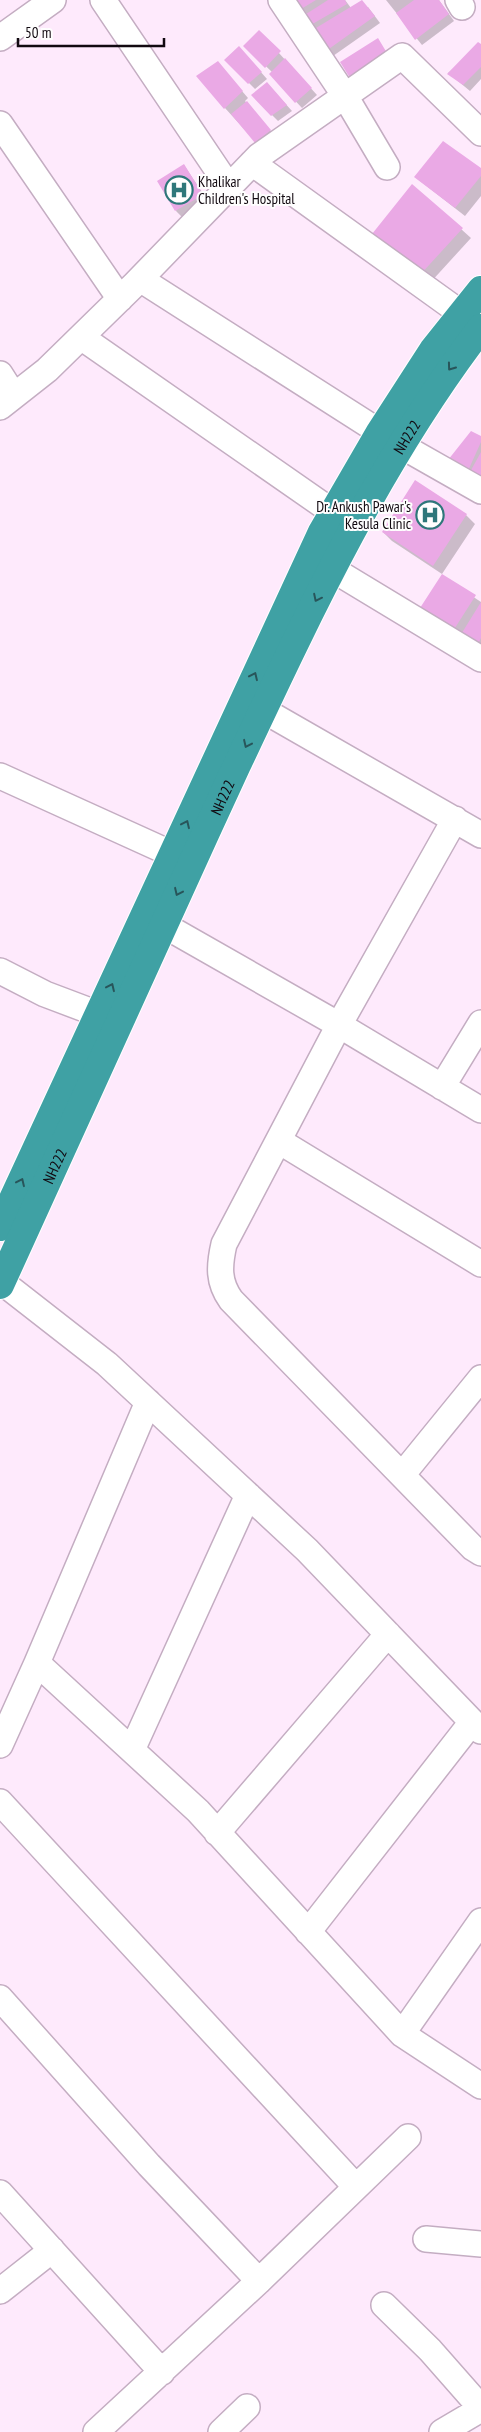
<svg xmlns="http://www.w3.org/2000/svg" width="481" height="2432" viewBox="0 0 481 2432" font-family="'PT Sans Narrow',sans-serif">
<rect width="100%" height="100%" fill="#feeafc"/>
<!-- shadow -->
<path fill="#0003" d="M 296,0 L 345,0 L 351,8 L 368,7 L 380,23 L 333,56 L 313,31 L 307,14 Z
M 386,0 L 439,0 L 454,21 L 422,45 Z
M 259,31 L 317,95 L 302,108 L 270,74 L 272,72 L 245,46 Z
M 481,45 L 481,79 L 470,91 L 448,73 Z
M 245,54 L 267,79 L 255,89 L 226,60 Z
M 218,63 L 248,98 L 245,101 L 276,137 L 262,149 L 225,108 Z
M 273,90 L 292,111 L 278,121 L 252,95 Z
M 184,165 L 208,201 L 182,217 L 176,211 Z
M 481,170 L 481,196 L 465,216 L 415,177 Z
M 412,185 L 471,238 L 429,284 L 379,248 Z
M 481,437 L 481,480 L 456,466 Z
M 466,515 L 475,524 L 442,574 L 392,541 L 383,532 Z
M 442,576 L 481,602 L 481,650 L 427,613 Z"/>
<!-- building -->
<path fill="#eaa9e5" d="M 295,0 L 316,0 L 301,9 Z
M 328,0 L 345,0 L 347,4 L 309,26 L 303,16 Z
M 362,0 L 375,16 L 326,51 L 311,31 Z
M 414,0 L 439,0 L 449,14 L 415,40 L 396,13 Z
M 259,30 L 281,51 L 265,68 L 243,46 Z
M 378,38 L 387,53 L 350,78 L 340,62 Z
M 478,42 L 481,44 L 481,67 L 463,85 L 447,74 Z
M 239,46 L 262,72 L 248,84 L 224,60 Z
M 285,58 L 312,88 L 295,103 L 269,74 Z
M 218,61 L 243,91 L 224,109 L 196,76 Z
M 267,82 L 287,105 L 271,116 L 251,95 Z
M 247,101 L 271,130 L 255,143 L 231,114 Z
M 443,141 L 481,168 L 481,176 L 455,208 L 414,177 Z
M 184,164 L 203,195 L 175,211 L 157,181 Z
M 412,184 L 463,228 L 419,276 L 368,239 Z
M 471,431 L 481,436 L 481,442 L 467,473 L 448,460 Z
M 481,452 L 481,479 L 470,472 Z
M 415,480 L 467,514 L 433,566 L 382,532 Z
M 442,574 L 476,595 L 453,631 L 420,608 Z
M 481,602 L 481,638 L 477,646 L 460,636 Z"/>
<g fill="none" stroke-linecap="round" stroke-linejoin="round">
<!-- minor casing -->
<g stroke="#c4adc2" stroke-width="28">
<path id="minor" d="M 103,0 L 229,187
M 281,0 L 345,96 L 387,167
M 458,0 L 462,7
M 0,38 L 53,0
M 0,124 L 120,299
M 252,163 L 462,314
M 140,279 L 400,445 L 481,491
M 81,337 L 334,513
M 0,374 L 14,396
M 0,407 L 47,370 L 135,284 L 259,156 L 402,56 L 481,133
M 332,569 L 481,659
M 263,710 L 481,835
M 0,776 L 172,854
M 455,819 L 339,1025 L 224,1244 C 219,1266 218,1282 231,1300 L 473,1548 L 481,1553
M 146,915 L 339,1025 L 481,1110
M 0,971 L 45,994 L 98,1014
M 442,1087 L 481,1023
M 279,1141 L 481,1264
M 2,1282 L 107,1364 L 307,1550 L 481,1731
M 148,1402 L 37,1663 L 198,1811 L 402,2034 L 481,1921
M 402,1475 L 481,1378
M 0,1745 L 37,1663
M 132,1750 L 248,1495
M 0,1802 L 356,2187
M 217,1833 L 388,1634
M 308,1932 L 472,1722
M 0,1998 L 149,2165 L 259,2281
M 402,2034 L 481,2086
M 0,2193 L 162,2372
M 426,2239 L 481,2244
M 0,2291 L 52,2250
M 384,2305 L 430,2350 L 481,2408
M 96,2432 L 259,2281 L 408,2137
M 221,2432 L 247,2407
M 442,2432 L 481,2409"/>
</g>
<!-- highway casing -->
<g stroke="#fff" stroke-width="30">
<g id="highway">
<path d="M 0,1227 L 322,532 L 380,432 L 433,350 L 481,290"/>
<path id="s1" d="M 0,1285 C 79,1112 157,938 237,765 C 308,614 379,461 481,328"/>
</g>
</g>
<!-- minor -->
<use href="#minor" stroke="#fff" stroke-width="25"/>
<!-- highway -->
<use href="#highway" stroke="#3fa1a4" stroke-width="28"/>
</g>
<!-- one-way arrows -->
<defs><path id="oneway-chevron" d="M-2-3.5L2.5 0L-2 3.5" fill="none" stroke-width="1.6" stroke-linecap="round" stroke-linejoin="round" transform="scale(1.25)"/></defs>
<g stroke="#28555a">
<use href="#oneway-chevron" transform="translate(451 367) rotate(126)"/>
<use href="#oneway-chevron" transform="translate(317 598) rotate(116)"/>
<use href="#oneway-chevron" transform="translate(254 676) rotate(-65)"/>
<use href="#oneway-chevron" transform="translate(247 744) rotate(115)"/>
<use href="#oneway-chevron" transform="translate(186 824) rotate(-65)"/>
<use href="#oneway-chevron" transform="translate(178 892) rotate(115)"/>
<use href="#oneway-chevron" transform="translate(111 987) rotate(-65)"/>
<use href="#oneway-chevron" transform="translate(21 1182) rotate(-65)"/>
</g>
<!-- icons -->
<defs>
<g id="hospital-ring" transform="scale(1.4375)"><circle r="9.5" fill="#fefefe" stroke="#2e777a" stroke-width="1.5"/><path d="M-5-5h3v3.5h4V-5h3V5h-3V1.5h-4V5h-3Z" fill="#2e777a"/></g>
</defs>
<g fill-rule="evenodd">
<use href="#hospital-ring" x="179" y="190"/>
<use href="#hospital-ring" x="430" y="515"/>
</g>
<g text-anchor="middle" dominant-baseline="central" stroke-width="4" stroke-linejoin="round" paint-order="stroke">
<!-- poi labels -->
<g font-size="15" fill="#110910" stroke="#fefefe" text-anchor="start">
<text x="198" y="181">Khalikar<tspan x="198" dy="17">Children's Hospital</tspan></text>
<text x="411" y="506" text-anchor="end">Dr. Ankush Pawar's<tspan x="411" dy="17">Kesula Clinic</tspan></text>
</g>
<!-- street labels -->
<g font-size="15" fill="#110910" stroke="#fefefe">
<text stroke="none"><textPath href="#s1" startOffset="941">NH222</textPath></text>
<text stroke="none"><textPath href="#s1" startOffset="536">NH222</textPath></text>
<text stroke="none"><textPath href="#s1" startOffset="131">NH222</textPath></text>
</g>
</g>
<!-- scale -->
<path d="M18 38v8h146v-8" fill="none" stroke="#110910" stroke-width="2.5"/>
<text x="25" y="38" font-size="15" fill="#110910" stroke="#fefefe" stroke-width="4" paint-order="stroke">50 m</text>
</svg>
